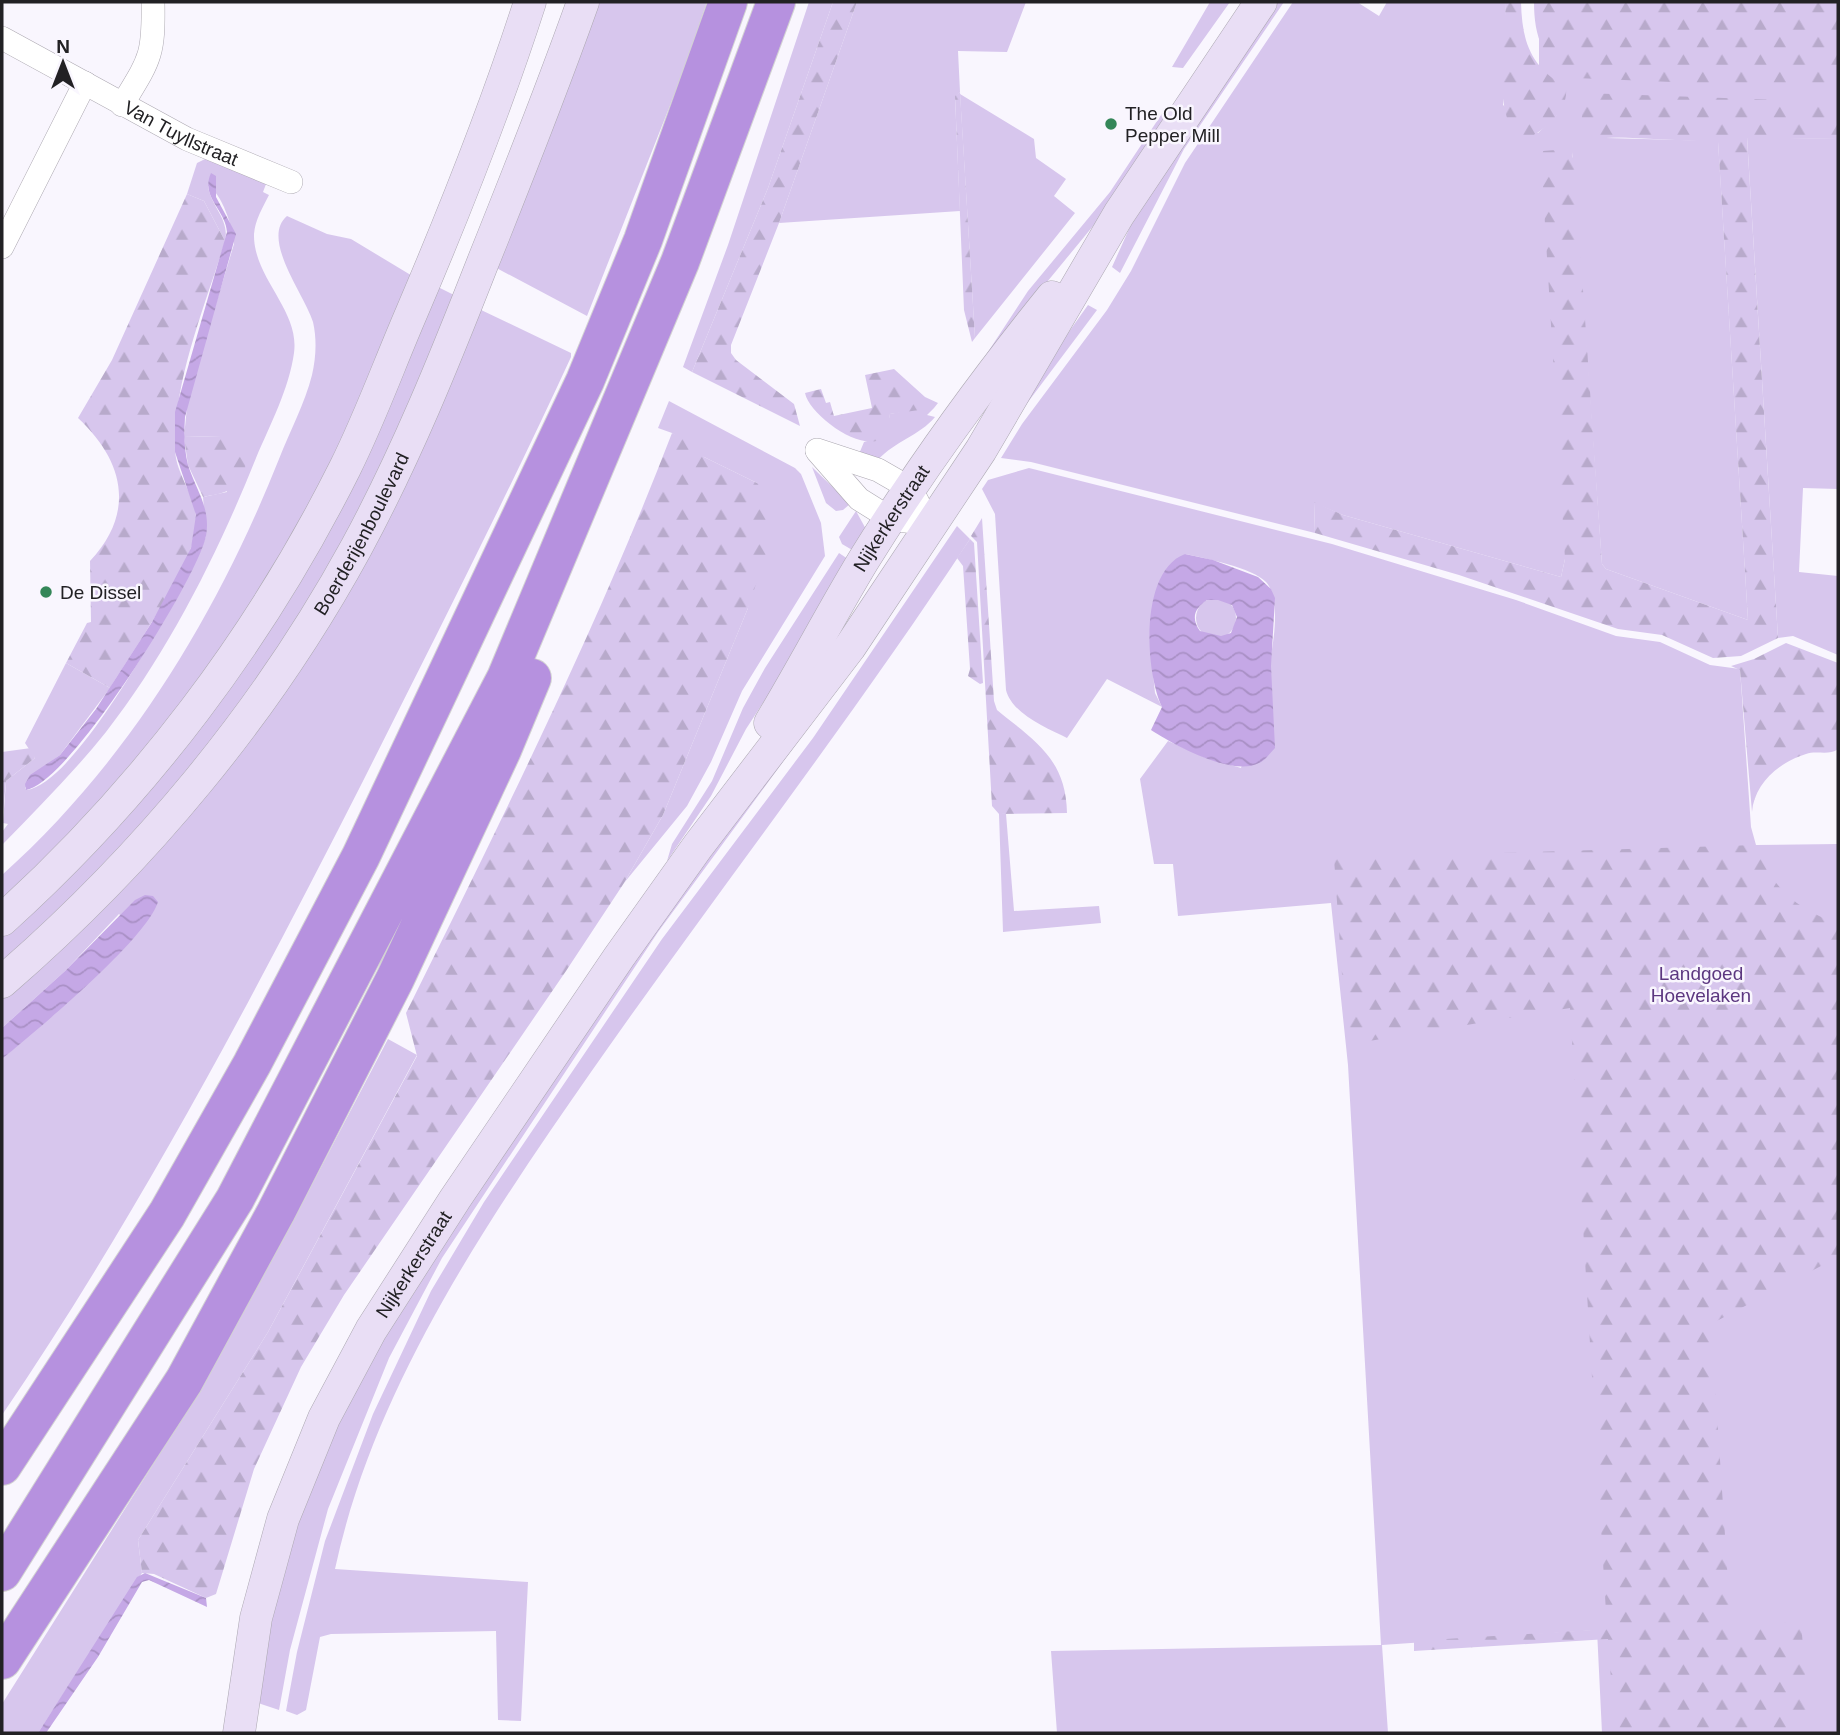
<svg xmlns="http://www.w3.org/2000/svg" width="1840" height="1735" viewBox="0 0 1840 1735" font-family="Helvetica,sans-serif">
<defs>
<pattern id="forest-firs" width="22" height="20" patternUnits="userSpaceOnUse" patternTransform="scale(1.75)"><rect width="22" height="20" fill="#d7c6ed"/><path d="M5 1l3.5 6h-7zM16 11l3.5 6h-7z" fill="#b8aacb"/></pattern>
<pattern id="water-waves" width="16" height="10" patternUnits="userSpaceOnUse" patternTransform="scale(1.75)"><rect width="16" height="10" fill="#c5a8e6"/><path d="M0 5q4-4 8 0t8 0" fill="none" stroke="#a990c5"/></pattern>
</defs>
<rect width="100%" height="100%" fill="#f9f6fe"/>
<!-- green -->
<path fill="#d7c6ed" d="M 587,2 L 707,2 L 684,70 L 587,316 L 489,264 Z
M 809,2 L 833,2 L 768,188 L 692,372 L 683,367 L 728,245 Z
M 857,2 L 1026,2 L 1007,52 L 958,51 L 960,92 L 955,97 L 960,211 L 779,223 Z
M 1210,2 L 1230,2 L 1183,68 L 1172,67 Z
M 1276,2 L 1284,2 L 1184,149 L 1120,273 L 1112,267 L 1139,207 Z
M 1293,2 L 1357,2 L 1379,16 L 1387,2 L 1506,2 L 1503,105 L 1538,133 L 1557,115 L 1539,113 L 1539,2 L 1838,2 L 1838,126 L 1606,138 L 1718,141 L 1748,620 L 1606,569 L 1602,564 L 1572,152 L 1565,559 L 1561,577 L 1343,515 L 1314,503 L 1315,533 L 1031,462 L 1001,458 L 1022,424 L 1107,310 L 1131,271 L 1185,163 Z
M 960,94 L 1034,139 L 1036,158 L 1066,179 L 1054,196 L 1075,213 L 975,338 Z
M 1163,112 L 1168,117 L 1098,220 L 982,361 L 1028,291 L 1110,192 Z
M 1747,137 L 1838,139 L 1838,489 L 1803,488 L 1799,572 L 1838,576 L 1838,655 L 1793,636 L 1778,638 Z
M 207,158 L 266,184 L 263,192 L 269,195 C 263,207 255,220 254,234 C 253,278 300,310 294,353 C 289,389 270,425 256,458 C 218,553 169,651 106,732 C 74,772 38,808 2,845 L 2,832 L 8,824 L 3,823 L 6,781 L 35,758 L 25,743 L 66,663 L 110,688 L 60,755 L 39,770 L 25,788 L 27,790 C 79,782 176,598 201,550 L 206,536 L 203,497 L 227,492 L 221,436 L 184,437 L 188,397 L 234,244 C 233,228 222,193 208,186 C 211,207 230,219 225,241 L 204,201 L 187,194 L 197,163 Z
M 287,216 L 327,234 L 351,239 L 419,280 L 333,479 L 186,713 L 2,912 L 2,875 C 128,762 217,615 279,459 C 290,431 305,403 312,375 C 316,358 317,339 313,322 C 305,295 260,239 287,216 Z
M 434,285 L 460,298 L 349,546 L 198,770 L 2,974 L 2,928 L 177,743 Z
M 1088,305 L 1097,310 L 1022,410 L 1036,378 Z
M 479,309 L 571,353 L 571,357 C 505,500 432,644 361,785 C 251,1001 138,1215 2,1415 L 2,1059 L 99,973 L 137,931 L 119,914 L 65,971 L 2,1028 L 2,990 L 208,777 Z
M 669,401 L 795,468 L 801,474 L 821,523 L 825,556 L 742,691 L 711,762 L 687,806 L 624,883 L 663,815 L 748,608 L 757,483 L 704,457 L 672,433 L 658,428 Z
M 919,408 L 934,408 L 927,415 L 935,417 C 919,436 895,441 878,460 L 859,454 L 864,442 C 884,436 886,434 890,414 Z
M 812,467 L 850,504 L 843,510 L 836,511 L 826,503 Z
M 1029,468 L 1332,544 L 1516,600 L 1616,636 L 1660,642 L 1710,665 L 1740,669 L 1751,827 L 1756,845 L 1838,844 L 1838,1733 L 1602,1733 L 1597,1630 L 1382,1645 L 1388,1733 L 1057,1733 L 1051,1651 L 1381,1645 L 1348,1065 L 1331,903 L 1178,916 L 1173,864 L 1154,864 L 1140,779 L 1168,741 L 1204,757 L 1241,768 C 1252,731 1293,611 1266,582 C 1253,568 1204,558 1185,554 L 1151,654 L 1155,693 L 1162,707 L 1107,679 L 1067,738 C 1047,728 1012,714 1006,690 L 995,514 L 982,489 L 988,480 Z
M 856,511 L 867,531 L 859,554 L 842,544 L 839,537 Z
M 957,526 L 970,539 C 850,722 716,893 591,1072 C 486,1223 374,1387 335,1569 L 528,1582 L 521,1721 L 498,1720 L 496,1631 L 331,1634 L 320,1637 L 306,1710 L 297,1715 L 286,1711 L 297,1652 L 325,1541 L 373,1414 L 431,1291 L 484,1202 L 662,939 L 813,738 Z
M 839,553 L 854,563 L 746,729 L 711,796 L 667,861 L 672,844 L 712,781 L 743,708 L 765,668 Z
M1196 618a20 20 0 1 1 40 0a20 20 0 1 1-40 0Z
M 846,676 L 658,932 L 442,1258 L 389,1358 L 328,1509 L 290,1650 L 279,1710 L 255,1702 L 273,1600 L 318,1462 L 376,1346 L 652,930 Z
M 999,814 L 1006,814 L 1014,911 L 1099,906 L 1101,923 L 1003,932 Z
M 388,1039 L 417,1055 L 268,1332 L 138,1540 L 142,1573 L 38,1733 L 2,1733 L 2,1704 L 181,1420 L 284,1238 Z"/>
<!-- forest -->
<path fill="url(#forest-firs)" d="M 833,2 L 857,2 L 779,223 L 731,345 L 731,353 L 736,360 L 794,404 L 800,426 L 692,372 L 768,188 Z
M 1506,2 L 1521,2 C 1522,41 1530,67 1566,87 C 1569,114 1542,131 1522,142 C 1491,116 1504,40 1506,2 Z
M 1534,2 L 1838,2 L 1838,89 L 1576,78 C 1543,65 1534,36 1534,2 Z
M 960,92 L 975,338 L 972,342 L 964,310 L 955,96 Z
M 1584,93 L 1838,102 L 1838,139 L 1747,138 L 1778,638 L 1741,656 L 1713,658 L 1662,635 L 1618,629 L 1459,575 L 1315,533 L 1314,502 L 1343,515 L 1561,577 L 1565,559 L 1541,157 L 1543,151 L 1568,149 L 1574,160 L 1602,564 L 1606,569 L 1748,620 L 1718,142 L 1590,136 L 1581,126 Z
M 187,194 L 204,201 L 225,241 C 205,307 174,378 175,448 C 175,476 200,499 196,529 C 192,566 131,654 110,688 L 66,663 L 87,623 L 91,622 L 90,561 C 136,512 124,461 78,418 L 112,360 Z
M 894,369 L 925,397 L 938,403 L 934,408 L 890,414 C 889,419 890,426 888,430 C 876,463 810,418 805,393 L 821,389 L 826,403 L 830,402 L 834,416 L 872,408 L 865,375 Z
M 672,433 L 701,448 L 704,457 L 757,483 L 772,502 L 777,521 L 748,608 L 663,815 L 624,883 L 566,971 L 344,1295 L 301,1367 L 254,1469 L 216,1594 L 206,1598 L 154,1574 L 142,1573 L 138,1540 L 268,1332 L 417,1056 L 406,1013 C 500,823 596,631 672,433 Z
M 221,436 C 244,446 257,473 231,489 C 223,494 212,495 203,497 L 188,465 L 184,437 Z
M 982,518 L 994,701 L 997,710 C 1035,741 1066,759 1067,813 L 999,814 L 992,806 L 977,542 L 971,536 Z
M 970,539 L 974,543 L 983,683 L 980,684 L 968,676 L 970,669 L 963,566 L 957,558 Z
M 1786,643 L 1838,663 L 1838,749 C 1829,756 1816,750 1806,754 C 1779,762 1754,784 1752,812 L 1740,670 L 1731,666 L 1754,659 Z
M 31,748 L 35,758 L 6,781 L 2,823 L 2,752 Z
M 1756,845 C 1772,889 1796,908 1838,924 L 1838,1257 L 1711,1324 L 1731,1626 L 1801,1622 L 1810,1733 L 1615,1733 L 1608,1639 L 1414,1651 L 1414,1641 L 1607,1629 L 1570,1008 L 1363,1042 L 1346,1033 L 1334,858 Z"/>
<!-- water -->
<path fill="url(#water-waves)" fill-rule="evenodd" d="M 211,173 L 216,176 L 216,197 L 236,234 L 185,417 C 184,433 184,449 188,465 C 196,490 211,508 206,536 C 197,580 69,784 26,790 L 25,784 L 30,775 L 60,755 L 96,709 L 152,622 L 191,548 L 196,515 L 175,452 L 175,412 L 227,232 C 226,210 200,197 211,173 Z
M 1185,554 L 1213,560 L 1258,577 L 1271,589 L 1275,598 L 1271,666 L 1275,748 C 1270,753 1265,761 1259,763 C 1232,777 1174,745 1151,730 L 1162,707 C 1145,671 1139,571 1185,554 ZM 1207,600 L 1218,600 L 1232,605 L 1237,617 L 1231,633 L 1221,636 L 1200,631 C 1191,618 1194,609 1207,600 Z
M 145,895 L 153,896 L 158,902 C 145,941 37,1030 2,1059 L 2,1028 L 65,971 L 135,900 Z
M 145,1573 L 206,1598 L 207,1607 L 149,1580 L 142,1582 L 98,1657 L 46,1733 L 38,1733 L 137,1577 Z"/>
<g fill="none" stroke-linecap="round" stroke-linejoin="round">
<!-- minor casing -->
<g stroke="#aca8b1" stroke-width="24">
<g id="minor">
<path id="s1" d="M 2,38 L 187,139 L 291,182"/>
<path d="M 122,105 C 150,59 154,56 153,2"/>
<path d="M 2,247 L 85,83"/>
<path d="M 817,450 L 878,470 L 911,489 L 929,524"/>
<path d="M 817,451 L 859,499 L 891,519 L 929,524"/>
</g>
</g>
<!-- secondary casing -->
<g stroke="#aca8b1" stroke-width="33">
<g id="secondary">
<path id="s2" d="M 770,723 C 802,670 831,614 863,561 C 920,469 984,381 1052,297"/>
<path d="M 2,920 C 144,792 260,638 345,468 C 370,418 389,365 411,314 C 455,211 496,108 530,2"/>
<path id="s3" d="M 2,982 C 143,860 266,713 356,548 C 406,456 445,359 483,262 C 518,175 552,89 583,2"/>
<path id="s4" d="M 239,1733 L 256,1618 L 283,1519 L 324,1418 L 371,1330 L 455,1199 L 619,957 L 698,846 L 850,647 L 981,450 L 1119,214 L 1261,2"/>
</g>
</g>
<!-- motorway casing -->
<g stroke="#d3d3d3" stroke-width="40">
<path id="motorway" d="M 2,1466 L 167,1214 L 252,1064 L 361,856 L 585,381 L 643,240 L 728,2
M 2,1572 L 235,1199 L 506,678 L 680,262 L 776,2
M 2,1660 L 184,1381 L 276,1212 L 395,979 L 502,750 L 532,678"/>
</g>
<!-- minor -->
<use href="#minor" stroke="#fff" stroke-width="23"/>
<!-- secondary -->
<use href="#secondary" stroke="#e9def5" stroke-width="32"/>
<!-- motorway -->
<use href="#motorway" stroke="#b691df" stroke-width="38"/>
</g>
<!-- markers -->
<g fill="#348658" stroke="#f9f6fe" stroke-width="2.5">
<circle cx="1111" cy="124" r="7"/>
<circle cx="46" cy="592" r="7"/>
</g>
<g text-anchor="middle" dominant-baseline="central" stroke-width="5" stroke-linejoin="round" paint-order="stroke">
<!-- poi labels -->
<g font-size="19" fill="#222124" stroke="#f9f6fe" text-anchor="start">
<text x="1125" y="113">The Old<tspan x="1125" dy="22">Pepper Mill</tspan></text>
<text x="60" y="592">De Dissel</text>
</g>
<!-- street labels -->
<g font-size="19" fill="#222124" stroke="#f9f6fe">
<text stroke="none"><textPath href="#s1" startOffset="203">Van Tuyllstraat</textPath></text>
<text stroke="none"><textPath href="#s2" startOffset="238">Nijkerkerstraat</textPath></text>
<text stroke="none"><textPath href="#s3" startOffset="578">Boerderijenboulevard</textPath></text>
<text stroke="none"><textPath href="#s4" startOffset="506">Nijkerkerstraat</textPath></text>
</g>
<!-- park labels -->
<g font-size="19" fill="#5c3780" stroke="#f9f6fe">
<text x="1701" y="973">Landgoed<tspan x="1701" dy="22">Hoevelaken</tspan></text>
</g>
</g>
<!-- border -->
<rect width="1840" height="1735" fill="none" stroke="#222124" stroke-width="7"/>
<!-- north arrow -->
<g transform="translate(63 63)" stroke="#f9f6fe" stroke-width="5" paint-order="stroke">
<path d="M0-5L12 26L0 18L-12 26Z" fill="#222124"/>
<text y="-10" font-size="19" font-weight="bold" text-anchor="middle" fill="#222124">N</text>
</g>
</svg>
